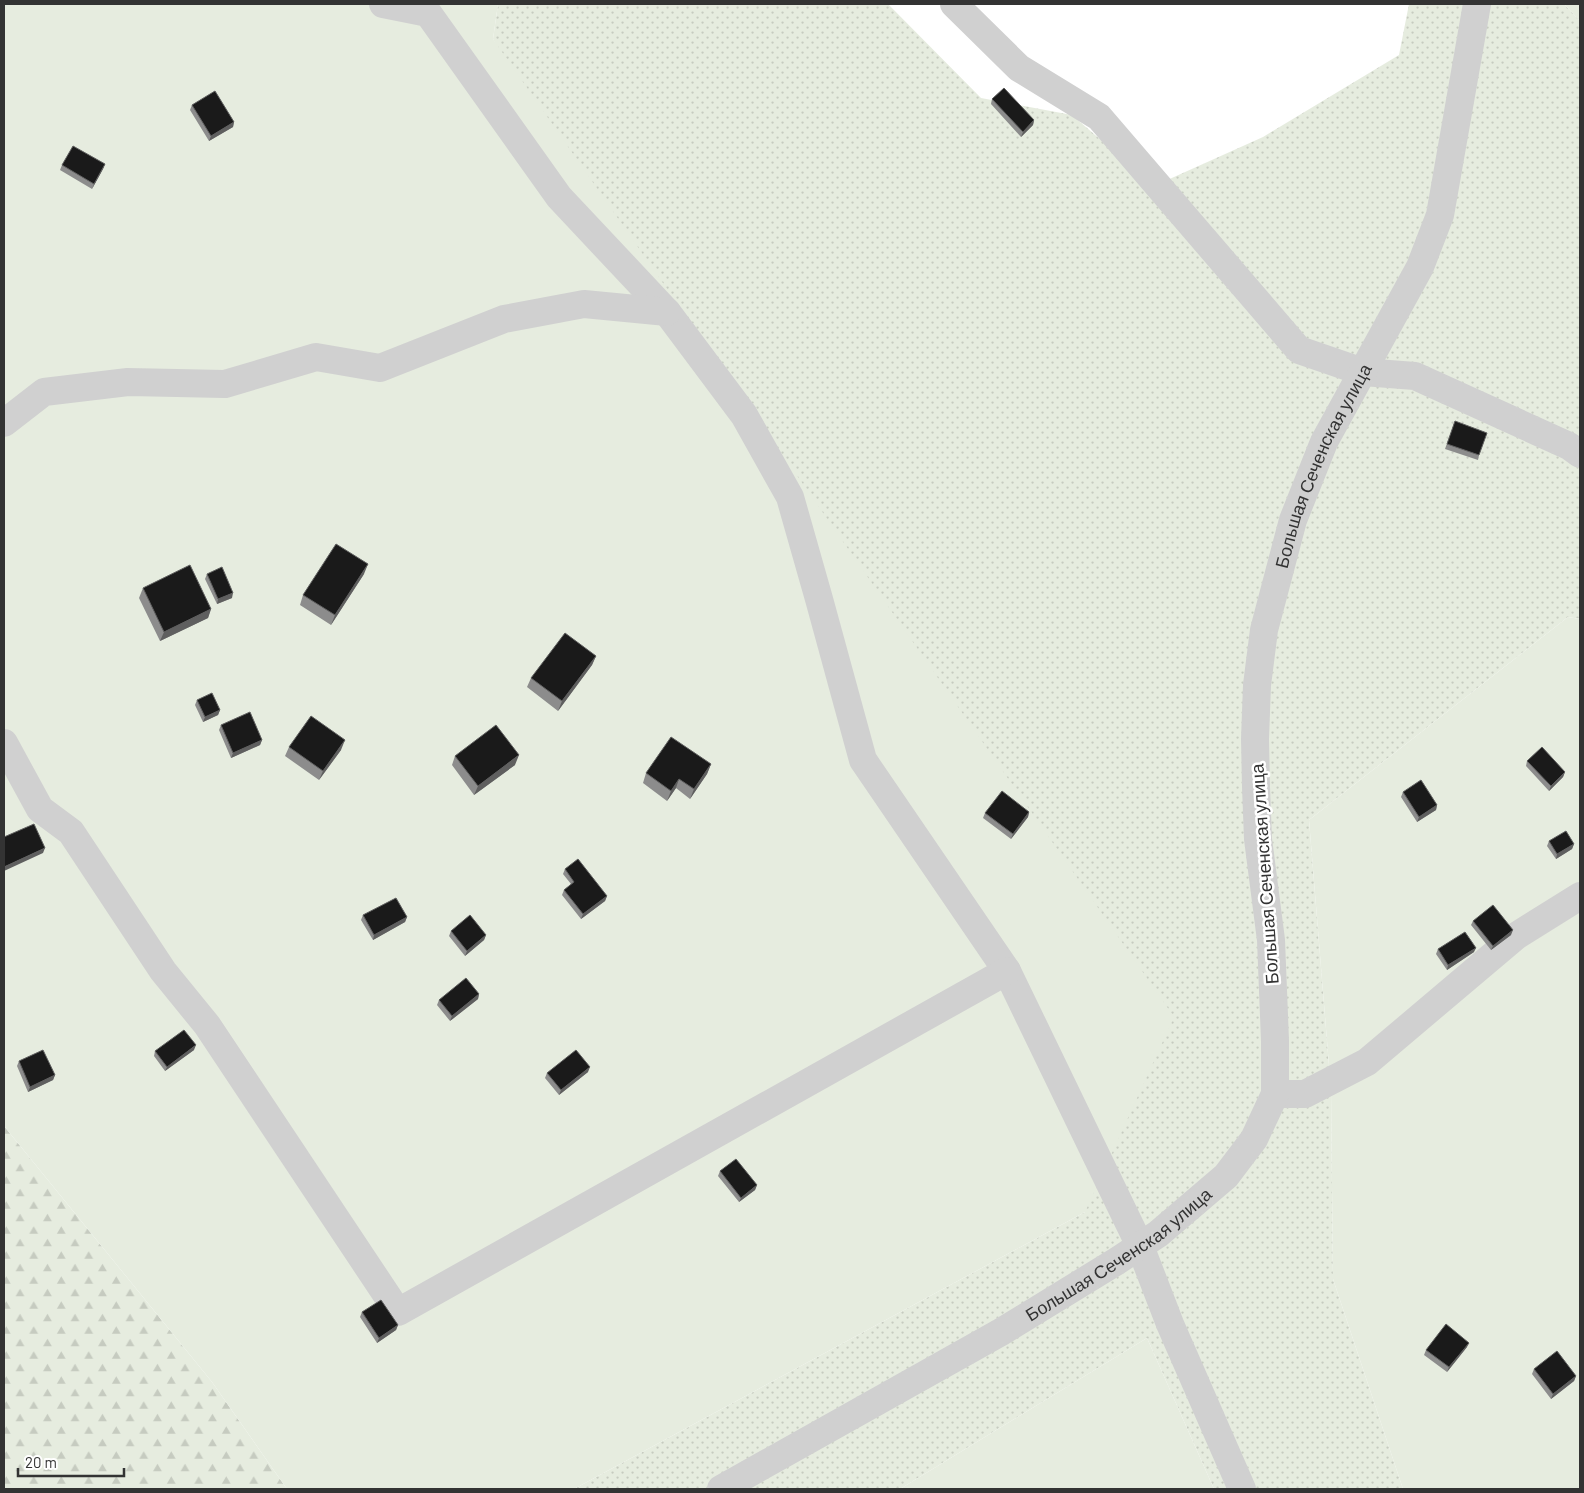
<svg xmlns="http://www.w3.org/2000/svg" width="1584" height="1493" viewBox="0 0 1584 1493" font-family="Barlow,sans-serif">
<defs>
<pattern id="grass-dots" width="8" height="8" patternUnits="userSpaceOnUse" patternTransform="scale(1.25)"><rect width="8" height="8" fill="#e6ecdf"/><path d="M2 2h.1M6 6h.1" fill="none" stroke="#c6cbc0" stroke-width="1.8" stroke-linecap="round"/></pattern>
<pattern id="forest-firs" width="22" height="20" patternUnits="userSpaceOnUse" patternTransform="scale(1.25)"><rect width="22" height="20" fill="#e6ecdf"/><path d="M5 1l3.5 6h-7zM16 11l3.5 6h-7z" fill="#c6cbc0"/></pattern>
</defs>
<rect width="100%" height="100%" fill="#fff"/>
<!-- grass -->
<path fill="url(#grass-dots)" d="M 498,4 L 888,4 L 981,98 L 1072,115 L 1154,186 L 1263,137 L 1399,55 L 1409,4 L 1564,4 L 1580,21 L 1580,619 L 1568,617 L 1309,820 L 1331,1090 L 1333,1279 L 1403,1489 L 1214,1489 L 1147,1338 L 900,1489 L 574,1489 L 1085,1212 L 493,39 Z"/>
<!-- forest -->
<path fill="url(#forest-firs)" d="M 4,1126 L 212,1382 L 287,1489 L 4,1489 Z"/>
<!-- garden -->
<path fill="#e6ecdf" d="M 4,4 L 498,4 L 493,39 L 1174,1017 L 1085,1212 L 574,1489 L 287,1489 L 212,1382 L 4,1126 Z
M 1564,4 L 1580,4 L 1580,21 Z
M 1568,617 L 1580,619 L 1580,1489 L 1403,1489 L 1333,1279 L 1331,1090 L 1309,820 Z
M 1147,1338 L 1214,1489 L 900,1489 Z"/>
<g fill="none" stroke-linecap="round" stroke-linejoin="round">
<!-- minor -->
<g stroke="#d0d0d0" stroke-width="28">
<path d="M 383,4 L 428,13 L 559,197 L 667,312 L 744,415 L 790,497 L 819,599 L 863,760 L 1007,971 L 1140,1246 L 1170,1324 L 1242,1489"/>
<path d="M 954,4 L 1019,68 L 1099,117 L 1299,350 L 1363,372 L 1415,376 L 1569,446 L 1580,454"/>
<path d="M 4,423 L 44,392 L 128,382 L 225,384 L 316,357 L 380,368 L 504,319 L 584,304 L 667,312"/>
<path d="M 4,743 L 40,809 L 71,832 L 163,971 L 207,1025 L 398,1312 L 1007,971"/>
<path d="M 1275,1094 L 1305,1094 L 1367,1062 L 1516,936 L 1580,896"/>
<path id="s1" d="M 721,1489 L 1001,1332 L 1117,1261 L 1158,1234 L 1226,1176 L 1254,1139 L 1275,1094 L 1275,1041 L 1271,940 L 1258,839 L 1256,787 L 1255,739 L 1257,685 L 1264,630 L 1293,520 L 1324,442 L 1420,267 L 1440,215 L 1477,4"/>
</g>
</g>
<!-- wall -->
<path fill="#8c8c8c" d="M 992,99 L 1034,120 L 1033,125 L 1021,137 L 991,104 Z
M 192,105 L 234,122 L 233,127 L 209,141 L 190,110 Z
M 105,164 L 103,169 L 92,189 L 60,170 L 62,165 Z
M 1455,421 L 1479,455 L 1478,460 L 1445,449 Z
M 207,574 L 232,598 L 217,604 L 205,579 Z
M 364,574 L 331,625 L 300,605 L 303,595 Z
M 143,588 L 211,609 L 208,618 L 160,641 L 139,598 Z
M 596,656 L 592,665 L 558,711 L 527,687 L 531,678 Z
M 197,700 L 220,710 L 218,715 L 203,722 L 195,705 Z
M 221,725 L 262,740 L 260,745 L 231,758 L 219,730 Z
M 289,747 L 341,750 L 319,780 L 285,756 Z
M 455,756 L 515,765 L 474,795 L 452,765 Z
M 1527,761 L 1565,772 L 1563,777 L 1549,791 L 1526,766 Z
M 711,764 L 707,774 L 690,799 L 676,788 L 667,801 L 643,783 L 646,773 Z
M 1403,792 L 1437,805 L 1436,810 L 1417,822 L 1401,797 Z
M 1029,812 L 1028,817 L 1011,839 L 983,818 L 985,813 Z
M 1549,841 L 1574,844 L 1572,849 L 1556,859 L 1547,846 Z
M 565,869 L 607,896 L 605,901 L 581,919 L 562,895 L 564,890 L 571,884 L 563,874 Z
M 363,915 L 407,917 L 405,922 L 373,940 L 361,920 Z
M 1473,921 L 1511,935 L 1491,950 L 1471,925 Z
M 451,931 L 486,935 L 484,940 L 465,956 L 449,936 Z
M 1438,949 L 1474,952 L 1447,970 L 1436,954 Z
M 479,994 L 478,999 L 450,1021 L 437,1005 L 439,1000 Z
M 194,1050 L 165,1071 L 154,1056 L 155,1051 Z
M 19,1061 L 55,1075 L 53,1080 L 28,1092 L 17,1066 Z
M 588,1072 L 559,1095 L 545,1078 L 547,1073 Z
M 720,1171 L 757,1185 L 755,1190 L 739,1202 L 718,1176 Z
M 362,1312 L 398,1325 L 396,1330 L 377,1343 L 360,1317 Z
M 1467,1347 L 1447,1372 L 1424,1355 L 1426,1350 Z
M 1534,1369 L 1576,1376 L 1574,1381 L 1551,1399 L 1532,1374 Z"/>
<!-- shaded-wall -->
<path fill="#5f5f5f" d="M 1034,120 L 1033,125 L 1021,137 L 1023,132 Z
M 234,122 L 233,127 L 209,141 L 211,136 Z
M 105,164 L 103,169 L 92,189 L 94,184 Z
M 368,564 L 364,574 L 331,625 L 335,615 Z
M 233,593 L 232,598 L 217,604 L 218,599 Z
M 211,609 L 208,618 L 160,641 L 164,632 Z
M 596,656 L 592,665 L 558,711 L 562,701 Z
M 220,710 L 218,715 L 203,722 L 205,717 Z
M 262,740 L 260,745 L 231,758 L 233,753 Z
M 345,740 L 341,750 L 319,780 L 323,771 Z
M 519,755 L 515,765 L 474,795 L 478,786 Z
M 711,764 L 707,774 L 690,799 L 694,789 Z
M 1565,772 L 1563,777 L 1549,791 L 1551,786 Z
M 679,779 L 676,788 L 667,801 L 671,791 Z
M 1437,805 L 1436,810 L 1417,822 L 1419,817 Z
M 1029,812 L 1028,817 L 1011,839 L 1013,834 Z
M 1574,844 L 1572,849 L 1556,859 L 1557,854 Z
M 45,848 L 43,853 L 4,871 L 4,867 Z
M 607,896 L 605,901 L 581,919 L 583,914 Z
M 407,917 L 405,922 L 373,940 L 374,935 Z
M 1513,930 L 1511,935 L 1491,950 L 1493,946 Z
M 486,935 L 484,940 L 465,956 L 467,951 Z
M 1476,948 L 1474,952 L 1447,970 L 1448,965 Z
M 479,994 L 478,999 L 450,1021 L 452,1016 Z
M 196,1045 L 194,1050 L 165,1071 L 167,1067 Z
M 590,1067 L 588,1072 L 559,1095 L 561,1090 Z
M 55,1075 L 53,1080 L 28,1092 L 30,1087 Z
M 757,1185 L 755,1190 L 739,1202 L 741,1198 Z
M 398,1325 L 396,1330 L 377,1343 L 379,1338 Z
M 1469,1343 L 1467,1347 L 1447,1372 L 1449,1367 Z
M 1576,1376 L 1574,1381 L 1551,1399 L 1553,1394 Z"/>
<!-- building -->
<path fill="#1a1a1a" stroke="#5f5f5f" d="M 1004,88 L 1034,120 L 1023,132 L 992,99 Z
M 215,91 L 234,122 L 211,136 L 192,105 Z
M 73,146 L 105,164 L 94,184 L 62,165 Z
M 1455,421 L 1487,433 L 1479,455 L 1447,444 Z
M 336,544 L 368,564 L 335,615 L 303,595 Z
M 190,565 L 211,609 L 164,632 L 143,588 Z
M 222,567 L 233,593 L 218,599 L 207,574 Z
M 565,633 L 596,656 L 562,701 L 531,678 Z
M 212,693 L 220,710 L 205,717 L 197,700 Z
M 250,712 L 262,740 L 233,753 L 221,725 Z
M 311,716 L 345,740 L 323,771 L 289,747 Z
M 496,725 L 519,755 L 478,786 L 455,756 Z
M 671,737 L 711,764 L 694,789 L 679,779 L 671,791 L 646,773 Z
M 1542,747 L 1565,772 L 1551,786 L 1527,761 Z
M 1421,780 L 1437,805 L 1419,817 L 1403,792 Z
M 1002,791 L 1029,812 L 1013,834 L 985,813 Z
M 34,824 L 45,848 L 4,867 L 4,837 Z
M 1566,831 L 1574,844 L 1557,854 L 1549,841 Z
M 578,859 L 607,896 L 583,914 L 564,890 L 574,882 L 565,869 Z
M 396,898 L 407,917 L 374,935 L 363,915 Z
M 1493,905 L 1513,930 L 1493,946 L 1473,921 Z
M 470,915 L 486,935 L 467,951 L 451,931 Z
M 1465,932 L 1476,948 L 1448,965 L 1438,949 Z
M 466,978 L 479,994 L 452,1016 L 439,1000 Z
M 184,1030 L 196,1045 L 167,1067 L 155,1051 Z
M 43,1050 L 55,1075 L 30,1087 L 19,1061 Z
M 576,1050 L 590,1067 L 561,1090 L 547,1073 Z
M 736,1159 L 757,1185 L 741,1198 L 720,1171 Z
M 381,1300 L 398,1325 L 379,1338 L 362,1312 Z
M 1446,1324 L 1469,1343 L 1449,1367 L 1426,1350 Z
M 1557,1351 L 1576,1376 L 1553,1394 L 1534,1369 Z"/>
<g text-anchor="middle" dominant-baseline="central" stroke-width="5" stroke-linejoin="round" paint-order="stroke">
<!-- street labels -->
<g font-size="18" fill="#333" stroke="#fff">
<text stroke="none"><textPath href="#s1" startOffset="1332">Большая Сеченская улица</textPath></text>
<text transform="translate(1264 874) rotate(-94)">Большая Сеченская улица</text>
<text stroke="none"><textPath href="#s1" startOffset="462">Большая Сеченская улица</textPath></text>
</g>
</g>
<!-- border -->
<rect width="1584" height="1493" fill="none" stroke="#333333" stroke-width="10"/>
<!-- scale -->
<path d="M18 1468v8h106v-8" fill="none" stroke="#333333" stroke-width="2.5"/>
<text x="25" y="1468" font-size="15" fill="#333333" stroke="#ffffff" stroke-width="4" paint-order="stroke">20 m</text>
</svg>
